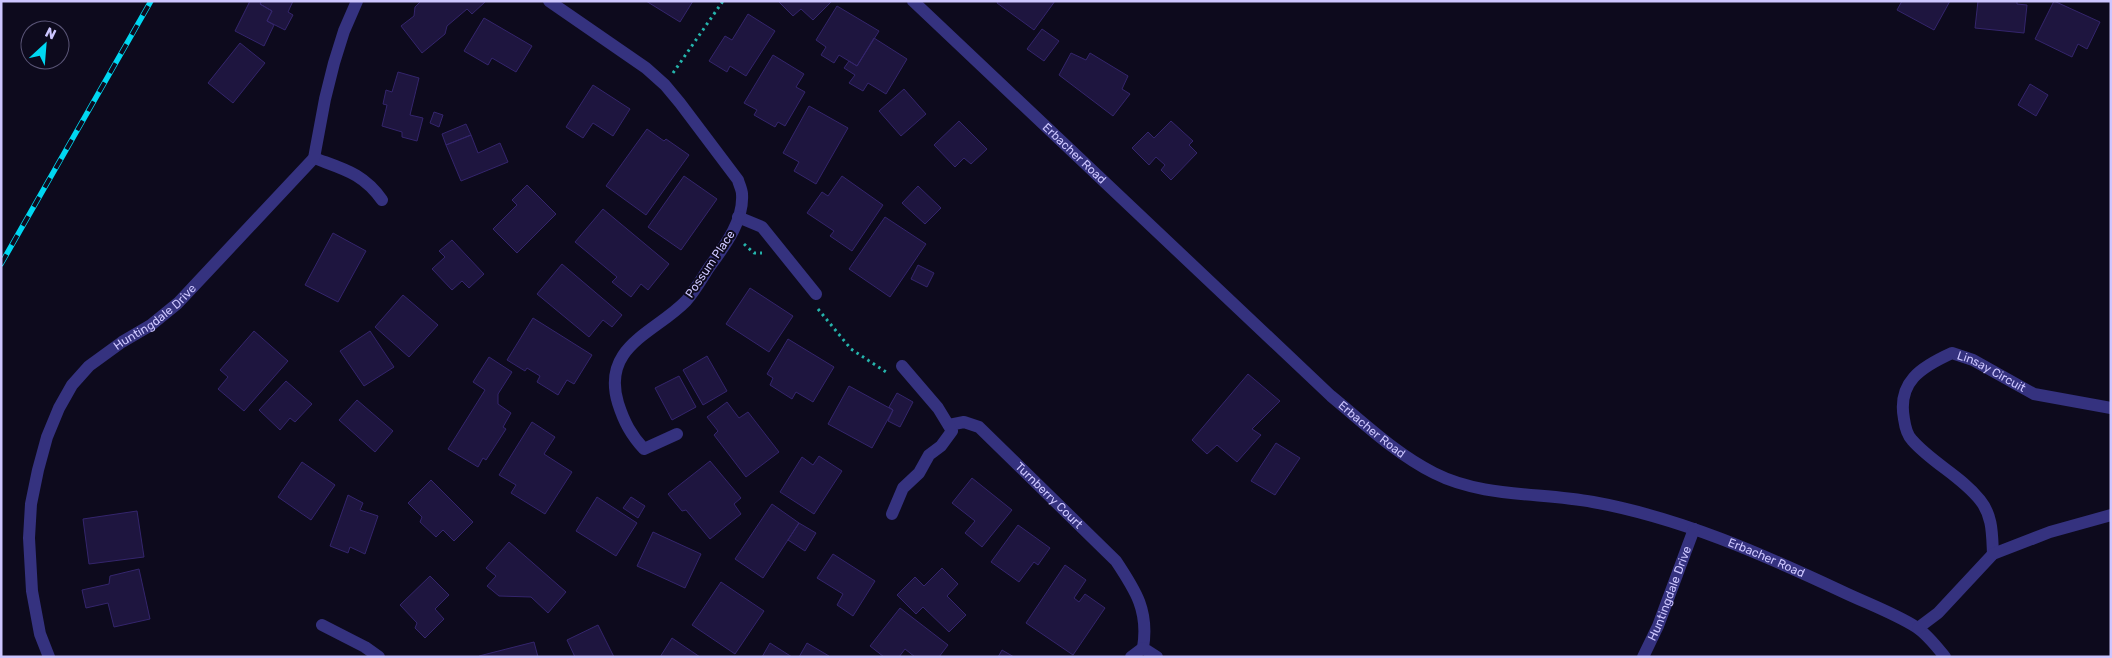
<svg xmlns="http://www.w3.org/2000/svg" width="2112" height="658" viewBox="0 0 2112 658" font-family="Rubik,sans-serif">
<rect width="100%" height="100%" fill="#0d0a1d"/>
<!-- building -->
<path fill="#1e153f" stroke="#34256c" d="M 250,1 L 259,1 L 261,3 L 260,4 L 272,11 L 267,21 L 274,25 L 264,46 L 235,31 Z
M 262,1 L 293,1 L 288,12 L 293,15 L 285,30 L 267,21 L 272,11 L 260,4 Z
M 421,1 L 484,1 L 485,2 L 472,14 L 467,9 L 447,26 L 445,34 L 422,53 L 401,26 L 414,16 L 415,7 Z
M 646,1 L 693,1 L 680,22 Z
M 778,1 L 832,1 L 813,20 L 801,9 L 793,16 Z
M 998,1 L 1055,1 L 1034,30 L 997,3 Z
M 1902,1 L 1950,1 L 1934,30 L 1897,10 Z
M 1978,1 L 2017,1 L 2017,4 L 2027,5 L 2024,33 L 1975,28 Z
M 2054,1 L 2100,22 L 2087,49 L 2078,44 L 2072,57 L 2035,39 Z
M 837,6 L 879,31 L 857,66 L 839,55 L 834,63 L 821,55 L 826,47 L 816,40 Z
M 748,14 L 775,31 L 746,76 L 730,66 L 727,72 L 709,61 L 725,36 L 732,40 Z
M 484,18 L 532,46 L 516,72 L 492,58 L 488,65 L 464,51 Z
M 1042,29 L 1059,41 L 1044,61 L 1027,49 Z
M 874,38 L 907,59 L 886,94 L 868,83 L 863,91 L 849,83 L 855,75 L 844,68 L 849,61 L 857,66 Z
M 240,43 L 265,63 L 233,103 L 208,83 Z
M 1071,53 L 1086,60 L 1090,53 L 1128,76 L 1122,89 L 1130,94 L 1113,116 L 1059,75 Z
M 773,55 L 804,74 L 796,87 L 805,92 L 785,126 L 778,122 L 775,127 L 754,115 L 757,110 L 744,103 Z
M 398,72 L 419,78 L 410,115 L 423,118 L 417,141 L 402,137 L 402,132 L 382,126 L 387,105 L 383,104 L 386,90 L 392,92 Z
M 2030,84 L 2048,95 L 2036,116 L 2018,105 Z
M 593,85 L 630,109 L 613,136 L 593,123 L 583,138 L 566,127 Z
M 904,89 L 926,114 L 901,136 L 879,111 Z
M 809,106 L 848,128 L 816,184 L 794,171 L 799,162 L 783,153 Z
M 434,112 L 443,115 L 439,127 L 430,123 Z
M 959,121 L 987,149 L 971,164 L 964,158 L 955,167 L 934,145 Z
M 1171,121 L 1193,141 L 1189,145 L 1197,153 L 1171,180 L 1161,170 L 1165,165 L 1156,157 L 1149,165 L 1132,148 L 1148,132 L 1154,138 Z
M 466,124 L 471,135 L 446,145 L 442,134 Z
M 647,129 L 664,141 L 666,139 L 689,155 L 646,215 L 606,186 Z
M 471,135 L 478,153 L 500,143 L 508,162 L 461,181 L 446,145 Z
M 684,176 L 717,199 L 681,250 L 648,227 Z
M 842,176 L 883,205 L 852,251 L 830,236 L 834,231 L 807,213 L 822,192 L 828,196 Z
M 527,185 L 556,214 L 517,253 L 493,229 L 517,205 L 512,200 Z
M 918,186 L 941,208 L 925,224 L 902,203 Z
M 603,209 L 669,264 L 648,290 L 641,284 L 631,297 L 612,282 L 617,277 L 575,242 Z
M 885,217 L 926,244 L 890,297 L 849,269 Z
M 333,233 L 366,251 L 338,302 L 305,285 Z
M 452,240 L 484,274 L 469,288 L 462,281 L 452,290 L 432,269 L 445,257 L 439,251 Z
M 562,264 L 622,315 L 612,327 L 603,320 L 589,337 L 537,294 Z
M 918,265 L 934,273 L 927,287 L 911,279 Z
M 750,288 L 793,316 L 769,352 L 726,324 Z
M 403,295 L 438,325 L 409,357 L 375,327 Z
M 533,318 L 592,355 L 574,384 L 567,380 L 558,395 L 537,382 L 540,376 L 527,368 L 525,371 L 507,360 Z
M 254,331 L 288,361 L 244,411 L 218,389 L 228,377 L 220,370 Z
M 370,331 L 394,367 L 364,386 L 340,351 Z
M 788,339 L 834,367 L 813,402 L 796,392 L 792,399 L 770,385 L 773,378 L 767,374 Z
M 707,356 L 727,391 L 703,405 L 683,370 Z
M 489,357 L 512,372 L 498,394 L 498,404 L 511,413 L 503,427 L 506,429 L 486,460 L 483,458 L 478,467 L 448,449 L 485,390 L 473,382 Z
M 1248,374 L 1280,401 L 1252,429 L 1261,435 L 1237,462 L 1217,445 L 1207,454 L 1192,440 Z
M 679,376 L 696,407 L 672,420 L 655,388 Z
M 286,381 L 312,404 L 295,422 L 290,418 L 280,430 L 259,410 Z
M 849,386 L 893,410 L 872,448 L 828,424 Z
M 897,393 L 913,402 L 900,427 L 888,421 L 893,410 L 889,407 Z
M 357,400 L 393,431 L 375,452 L 339,420 Z
M 727,402 L 739,418 L 748,412 L 779,452 L 746,477 L 714,435 L 718,431 L 707,417 Z
M 532,422 L 555,437 L 544,454 L 572,472 L 545,514 L 511,493 L 516,485 L 499,475 Z
M 1276,443 L 1300,458 L 1275,495 L 1251,481 Z
M 819,456 L 842,471 L 814,514 L 780,492 L 802,457 L 813,465 Z
M 710,461 L 741,498 L 734,504 L 741,514 L 710,539 L 686,510 L 682,511 L 668,494 Z
M 302,462 L 335,485 L 311,520 L 278,497 Z
M 972,478 L 1012,510 L 982,547 L 965,533 L 975,521 L 952,503 Z
M 431,480 L 473,522 L 454,541 L 443,530 L 436,537 L 420,522 L 422,517 L 408,503 Z
M 348,495 L 363,503 L 360,510 L 378,516 L 365,554 L 350,547 L 348,553 L 330,546 Z
M 597,497 L 637,523 L 616,556 L 576,531 Z
M 631,497 L 645,506 L 638,518 L 623,508 Z
M 772,504 L 799,523 L 763,578 L 735,559 Z
M 137,511 L 144,557 L 89,564 L 83,519 Z
M 799,523 L 816,533 L 805,551 L 788,540 Z
M 1018,525 L 1050,548 L 1038,565 L 1034,562 L 1019,582 L 991,562 Z
M 653,532 L 701,554 L 685,588 L 637,566 Z
M 509,542 L 566,592 L 548,613 L 531,597 L 499,596 L 487,586 L 496,576 L 486,568 Z
M 833,554 L 875,581 L 853,616 L 837,605 L 843,594 L 817,578 Z
M 1065,565 L 1086,580 L 1074,598 L 1079,602 L 1085,594 L 1105,608 L 1073,655 L 1026,623 Z
M 942,568 L 958,584 L 947,596 L 966,615 L 949,632 L 923,607 L 916,614 L 897,595 L 915,577 L 924,586 Z
M 139,569 L 150,619 L 114,627 L 108,603 L 86,608 L 82,590 L 109,584 L 110,576 Z
M 430,576 L 449,595 L 435,609 L 444,619 L 425,638 L 415,628 L 417,623 L 400,605 Z
M 721,582 L 764,611 L 735,654 L 692,625 Z
M 900,608 L 948,645 L 939,657 L 915,657 L 905,649 L 899,657 L 884,657 L 870,646 Z
M 598,625 L 614,657 L 575,657 L 567,640 Z
M 672,638 L 700,657 L 660,657 Z
M 534,642 L 538,657 L 479,657 L 479,656 Z
M 770,643 L 792,657 L 762,657 Z
M 807,643 L 829,656 L 828,657 L 799,657 Z
M 1002,650 L 1014,657 L 998,657 Z"/>
<g fill="none" stroke-linecap="round" stroke-linejoin="round">
<!-- path -->
<path stroke="#25b4ac" stroke-width="3" stroke-dasharray="2.5 4" stroke-linecap="butt" d="M 673,73 L 723,1
M 744,244 L 754,253 L 762,253
M 818,309 L 851,349 L 886,372"/>
<!-- minor -->
<g stroke="#35327f" stroke-width="12">
<path d="M 549,1 L 646,68 L 665,85 L 680,103 L 738,180 C 739,184 742,190 742,194 C 744,222 723,248 708,269 C 701,280 694,292 686,301 C 655,333 601,346 618,403 C 624,422 631,435 644,449 L 677,434"/>
<path id="s1" d="M 913,1 L 1331,396 C 1364,423 1396,454 1434,473 C 1483,498 1541,492 1593,502 C 1681,518 1762,554 1841,591 C 1866,603 1894,613 1916,627 C 1927,634 1937,647 1945,657"/>
<path d="M 314,158 C 343,169 363,173 382,200"/>
<path d="M 738,217 L 762,227 L 816,294"/>
<path id="s2" d="M 949,425 L 964,422 L 979,427 L 1116,561 C 1136,591 1149,611 1143,648 L 1157,657"/>
<path d="M 892,514 L 903,488 L 919,473 L 929,455 L 941,446 L 952,431 L 938,408 L 902,366"/>
<path id="s3" d="M 1993,554 C 1992,535 1993,516 1980,500 C 1961,476 1932,463 1912,440 C 1907,435 1905,426 1904,419 C 1897,382 1921,367 1952,353 L 1973,360 L 2034,394 L 2111,408"/>
<path d="M 322,625 L 365,647 L 379,657"/>
<path d="M 1918,628 L 1938,613 L 1993,554 L 2050,532 L 2111,515"/>
<path id="s4" d="M 49,657 L 40,634 L 32,591 L 29,538 L 31,504 L 38,470 L 47,437 L 59,408 L 72,385 L 89,366 L 122,342 L 151,325 L 178,303 L 314,158 L 325,99 L 334,63 L 344,31 L 357,1"/>
<path d="M 1131,657 L 1143,648"/>
<path id="s5" d="M 1643,657 L 1658,626 L 1694,529"/>
</g>
<!-- rail casing -->
<g stroke="#00d7f1" stroke-width="5.5">
<path id="rail" d="M 1,264 L 151,1"/>
</g>
<!-- rail -->
<use href="#rail" stroke="#0d0a1d" stroke-width="4" stroke-dasharray="11" stroke-linecap="butt"/>
</g>
<g text-anchor="middle" dominant-baseline="central" stroke-width="4" stroke-linejoin="round" paint-order="stroke">
<!-- street labels -->
<g font-size="12" fill="#cdc6ff" stroke="#0d0a1d">
<text stroke="none"><textPath href="#s1" startOffset="222">Erbacher Road</textPath></text>
<text transform="translate(710 264) rotate(-56)">Possum Place</text>
<text stroke="none"><textPath href="#s4" startOffset="390">Huntingdale Drive</textPath></text>
<text stroke="none"><textPath href="#s3" startOffset="304">Linsay Circuit</textPath></text>
<text stroke="none"><textPath href="#s1" startOffset="628">Erbacher Road</textPath></text>
<text stroke="none"><textPath href="#s2" startOffset="129">Turnberry Court</textPath></text>
<text stroke="none"><textPath href="#s1" startOffset="1049">Erbacher Road</textPath></text>
<text stroke="none"><textPath href="#s5" startOffset="69">Huntingdale Drive</textPath></text>
</g>
</g>
<!-- border -->
<rect width="2112" height="658" fill="none" stroke="#cdc6ff" stroke-width="5"/>
<!-- north arrow -->
<g transform="translate(45 45) rotate(26)"><circle r="24" fill="#0d0a1d" stroke="#5a5577"/>
<path d="M0-4L9 19L0 12L-9 19Z" fill="#00d7f1"/>
<text y="-8" font-size="14" font-weight="bold" text-anchor="middle" fill="#cdc6ff">N</text>
</g>
</svg>
